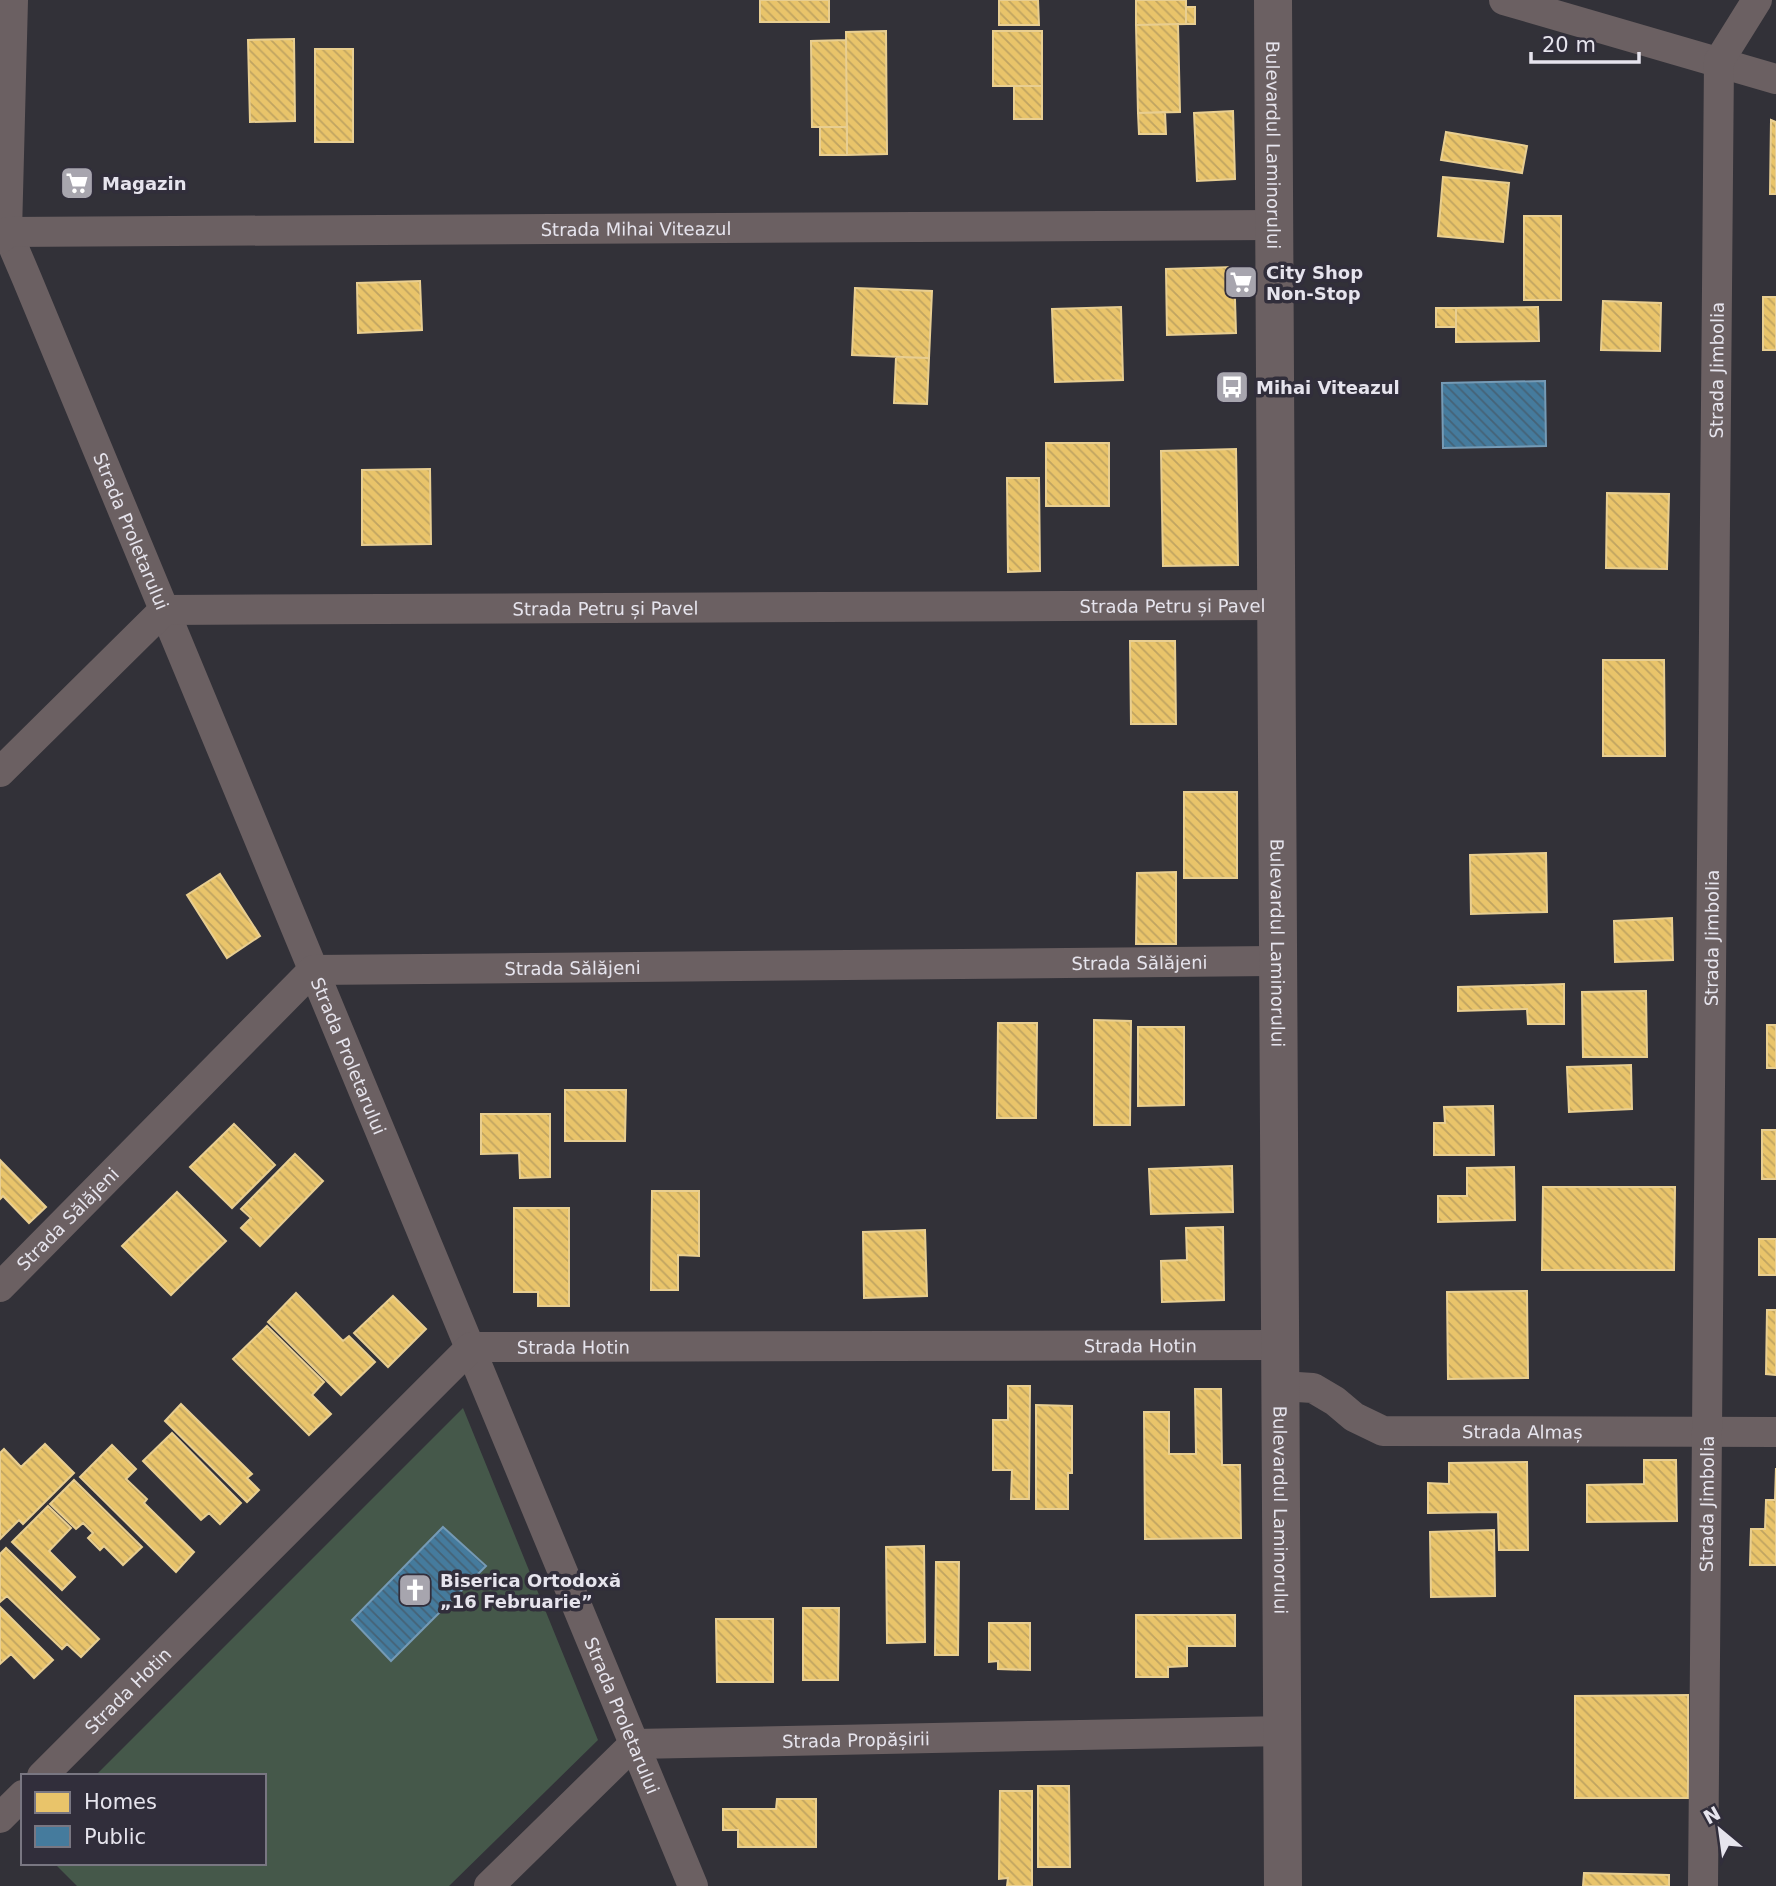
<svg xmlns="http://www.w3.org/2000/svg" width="1776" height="1886" viewBox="0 0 1776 1886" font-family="'DejaVu Sans',sans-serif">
<defs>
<pattern id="homes-back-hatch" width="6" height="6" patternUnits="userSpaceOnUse" patternTransform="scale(1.75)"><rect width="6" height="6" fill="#e9c46a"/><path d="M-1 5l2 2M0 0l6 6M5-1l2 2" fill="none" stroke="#c0a461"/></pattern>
<pattern id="public-back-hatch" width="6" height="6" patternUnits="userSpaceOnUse" patternTransform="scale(1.75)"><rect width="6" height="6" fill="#457b9d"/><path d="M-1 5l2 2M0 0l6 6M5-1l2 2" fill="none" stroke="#456276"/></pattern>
</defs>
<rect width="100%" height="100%" fill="#323138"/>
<!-- park -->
<path fill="#45584a" d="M 463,1408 L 598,1740 L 449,1886 L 77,1886 L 54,1863 L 264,1863 L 264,1776 L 95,1776 Z"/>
<!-- homes -->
<path fill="url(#homes-back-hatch)" stroke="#e8ce91" stroke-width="2" d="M 760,0 L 829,0 L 829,22 L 760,22 Z
M 999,0 L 1038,0 L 1039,25 L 999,25 Z
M 1136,0 L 1186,0 L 1186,24 L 1136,25 Z
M 1186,7 L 1195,7 L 1195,24 L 1186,24 Z
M 1178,24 L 1180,112 L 1138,113 L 1136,25 Z
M 886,31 L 887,154 L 847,155 L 846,32 Z
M 993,31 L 1042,31 L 1042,86 L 993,86 Z
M 294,39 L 295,121 L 250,122 L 248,40 Z
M 846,40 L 847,127 L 812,127 L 811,41 Z
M 315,49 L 353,49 L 353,142 L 315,142 Z
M 1014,86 L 1042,86 L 1042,119 L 1014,119 Z
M 1233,111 L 1235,179 L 1197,181 L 1194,113 Z
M 1165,112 L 1166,134 L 1139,134 L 1138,113 Z
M 1771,120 L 1776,122 L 1776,194 L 1770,194 Z
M 820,127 L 847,127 L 847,155 L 820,155 Z
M 1446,132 L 1527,146 L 1522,173 L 1441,160 Z
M 1443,177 L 1509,183 L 1503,242 L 1438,236 Z
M 1524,216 L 1561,216 L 1561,300 L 1524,300 Z
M 1234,267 L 1236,333 L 1167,335 L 1166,269 Z
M 420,281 L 422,330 L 358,333 L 357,283 Z
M 855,288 L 932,291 L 929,358 L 852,355 Z
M 1763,297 L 1776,297 L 1776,350 L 1763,350 Z
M 1603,301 L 1661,303 L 1660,351 L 1601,350 Z
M 1121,307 L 1123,380 L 1055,382 L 1052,309 Z
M 1538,307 L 1539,341 L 1456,342 L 1456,308 Z
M 1436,308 L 1456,308 L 1456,327 L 1436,327 Z
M 896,357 L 929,358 L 927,404 L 894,403 Z
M 1046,443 L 1109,443 L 1109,506 L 1046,506 Z
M 1236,449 L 1238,565 L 1163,566 L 1161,451 Z
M 430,469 L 431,544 L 362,545 L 362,470 Z
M 1007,478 L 1039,478 L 1040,571 L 1008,572 Z
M 1607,493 L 1669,494 L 1667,569 L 1606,568 Z
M 1130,641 L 1175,641 L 1176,724 L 1131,724 Z
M 1603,660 L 1664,660 L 1665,756 L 1603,756 Z
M 1184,792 L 1237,792 L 1237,878 L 1184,878 Z
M 1546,853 L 1547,912 L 1471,914 L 1470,855 Z
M 1176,872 L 1176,944 L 1136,944 L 1137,873 Z
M 220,874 L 260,936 L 227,958 L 187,895 Z
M 1672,918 L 1673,960 L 1615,962 L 1614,921 Z
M 1564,984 L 1564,1024 L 1528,1024 L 1527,1009 L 1458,1011 L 1458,987 Z
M 1646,991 L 1647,1057 L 1583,1057 L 1582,992 Z
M 1094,1020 L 1131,1021 L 1130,1125 L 1094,1125 Z
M 998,1023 L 1037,1023 L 1036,1118 L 997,1118 Z
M 1767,1025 L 1776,1025 L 1776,1068 L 1767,1068 Z
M 1138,1027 L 1184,1027 L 1184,1105 L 1138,1106 Z
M 1631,1065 L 1632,1109 L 1569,1112 L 1567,1067 Z
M 565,1090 L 626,1090 L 625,1141 L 565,1141 Z
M 1493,1106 L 1494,1155 L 1434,1155 L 1434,1123 L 1445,1123 L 1444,1107 Z
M 481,1114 L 550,1114 L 550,1177 L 520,1178 L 519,1153 L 481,1154 Z
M 234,1124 L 275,1165 L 232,1208 L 190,1167 Z
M 1762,1130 L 1776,1130 L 1776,1179 L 1762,1179 Z
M 295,1154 L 323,1181 L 260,1246 L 241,1228 L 251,1218 L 241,1209 Z
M 0,1160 L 46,1207 L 29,1223 L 3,1196 L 0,1199 Z
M 1232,1166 L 1233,1212 L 1151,1214 L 1149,1169 Z
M 1514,1167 L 1515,1220 L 1438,1222 L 1438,1196 L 1467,1196 L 1467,1168 Z
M 1543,1187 L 1675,1187 L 1674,1270 L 1542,1270 Z
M 652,1191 L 699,1191 L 699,1256 L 678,1255 L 678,1290 L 651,1290 Z
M 177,1192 L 226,1241 L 171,1295 L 122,1246 Z
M 514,1208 L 569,1208 L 569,1306 L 538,1306 L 538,1292 L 514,1292 Z
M 1223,1227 L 1224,1300 L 1162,1302 L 1161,1261 L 1187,1260 L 1186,1228 Z
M 925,1230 L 927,1296 L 864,1298 L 863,1232 Z
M 1759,1239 L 1776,1239 L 1776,1275 L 1759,1275 Z
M 1527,1291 L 1528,1378 L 1448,1379 L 1447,1292 Z
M 296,1293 L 343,1341 L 349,1336 L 375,1362 L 341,1395 L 268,1322 Z
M 393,1296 L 426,1329 L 388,1367 L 354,1333 Z
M 1767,1310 L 1776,1310 L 1776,1375 L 1766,1374 Z
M 267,1326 L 324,1382 L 312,1395 L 331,1414 L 309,1435 L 233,1359 Z
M 1008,1386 L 1030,1386 L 1029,1499 L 1011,1499 L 1012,1470 L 993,1470 L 993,1420 L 1008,1420 Z
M 1195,1389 L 1221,1389 L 1222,1465 L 1240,1465 L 1241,1538 L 1145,1539 L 1144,1412 L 1169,1412 L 1169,1454 L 1196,1454 Z
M 181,1404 L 252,1474 L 247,1478 L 259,1490 L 247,1502 L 165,1421 Z
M 1036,1405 L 1072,1406 L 1072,1473 L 1068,1473 L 1068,1509 L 1036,1509 Z
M 172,1433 L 241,1503 L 220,1524 L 209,1513 L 201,1520 L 143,1461 Z
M 45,1444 L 74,1473 L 23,1524 L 19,1520 L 0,1539 L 0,1453 L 4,1449 L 21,1467 Z
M 112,1445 L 136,1469 L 126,1479 L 147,1499 L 144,1503 L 194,1552 L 176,1572 L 80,1477 Z
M 1644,1460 L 1676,1460 L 1677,1521 L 1587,1522 L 1587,1485 L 1644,1484 Z
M 1527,1462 L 1528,1550 L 1499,1550 L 1498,1512 L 1428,1513 L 1428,1483 L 1449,1484 L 1449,1463 Z
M 1776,1468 L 1776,1565 L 1750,1565 L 1751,1529 L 1765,1529 L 1766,1500 L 1775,1500 Z
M 74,1480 L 142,1547 L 123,1565 L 104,1546 L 100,1550 L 88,1538 L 93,1533 L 83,1523 L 76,1529 L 50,1504 Z
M 48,1506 L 71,1528 L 49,1551 L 75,1577 L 62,1590 L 12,1542 Z
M 1494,1530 L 1495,1596 L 1431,1597 L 1430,1532 Z
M 924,1546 L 925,1642 L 887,1643 L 886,1547 Z
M 6,1548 L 99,1639 L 81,1657 L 67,1644 L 62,1649 L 7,1596 L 0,1602 L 0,1554 Z
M 936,1562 L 959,1562 L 958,1655 L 935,1655 Z
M 0,1607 L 53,1660 L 34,1678 L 11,1654 L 0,1664 Z
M 803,1608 L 839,1608 L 838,1680 L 803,1680 Z
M 1136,1615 L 1235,1615 L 1235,1646 L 1187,1646 L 1187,1666 L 1168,1667 L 1168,1677 L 1136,1677 Z
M 716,1619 L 773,1619 L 773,1682 L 717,1682 Z
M 989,1623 L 1030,1623 L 1030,1670 L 998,1669 L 998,1661 L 989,1662 Z
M 1688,1695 L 1688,1798 L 1575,1798 L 1575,1696 Z
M 1038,1786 L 1069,1786 L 1070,1867 L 1038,1867 Z
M 1000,1791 L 1032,1791 L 1032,1886 L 1007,1886 L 1008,1878 L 999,1879 Z
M 777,1799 L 816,1799 L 816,1847 L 738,1847 L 738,1830 L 723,1830 L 723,1809 L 776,1809 Z
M 1584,1873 L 1669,1875 L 1669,1886 L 1583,1886 Z"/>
<!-- public -->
<path fill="url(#public-back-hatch)" stroke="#759ab5" stroke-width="2" d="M 1545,381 L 1546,446 L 1443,448 L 1442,383 Z
M 443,1527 L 486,1566 L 391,1661 L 352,1620 Z"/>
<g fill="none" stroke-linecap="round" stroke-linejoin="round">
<!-- minor -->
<g stroke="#6b6062" stroke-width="30">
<path d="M 1504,0 L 1776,79"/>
<path id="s1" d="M 0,228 L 7,232 L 27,279 L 693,1886"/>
<path d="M 7,232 L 13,0"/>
<path id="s2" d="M 0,239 L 7,232 L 1274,225"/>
<path id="s3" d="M 0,772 L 164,610 L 1276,605"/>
<path id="s4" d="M 0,1287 L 313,970 L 1278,961"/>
<path id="s5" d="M 1281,1386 L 1313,1388 L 1335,1401 L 1354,1417 L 1383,1431 L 1776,1432"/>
<path id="s6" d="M 42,1776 L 471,1347 L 1281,1345"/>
<path d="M 0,1818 L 23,1795"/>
<path id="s7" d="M 489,1886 L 634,1744 L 1283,1731"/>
<path id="s8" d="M 1703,1886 L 1719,61 L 1757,0"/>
</g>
<!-- tertiary -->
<path stroke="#6b6062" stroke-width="38" id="s9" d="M 1273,0 L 1283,1886"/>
</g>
<!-- icons -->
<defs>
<g id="supermarket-square" transform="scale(1.75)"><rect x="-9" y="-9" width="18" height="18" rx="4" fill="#a7a5ae" stroke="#312e3b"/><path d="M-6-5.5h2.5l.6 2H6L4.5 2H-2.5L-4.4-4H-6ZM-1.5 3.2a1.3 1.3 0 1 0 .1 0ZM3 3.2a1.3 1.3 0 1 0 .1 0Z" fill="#fff"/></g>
<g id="bus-square" transform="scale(1.75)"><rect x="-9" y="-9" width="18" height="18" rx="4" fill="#a7a5ae" stroke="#312e3b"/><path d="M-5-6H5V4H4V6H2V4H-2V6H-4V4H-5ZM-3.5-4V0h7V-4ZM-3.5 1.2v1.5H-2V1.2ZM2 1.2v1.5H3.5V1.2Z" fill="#fff"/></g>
<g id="church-square" transform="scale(1.75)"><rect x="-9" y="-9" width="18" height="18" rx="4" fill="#a7a5ae" stroke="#312e3b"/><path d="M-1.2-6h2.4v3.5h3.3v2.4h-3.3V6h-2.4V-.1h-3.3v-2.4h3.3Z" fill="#fff"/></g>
</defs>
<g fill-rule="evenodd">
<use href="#supermarket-square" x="77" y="183"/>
<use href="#supermarket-square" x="1241" y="282"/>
<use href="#bus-square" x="1232" y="387"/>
<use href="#church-square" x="415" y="1590"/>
</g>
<g text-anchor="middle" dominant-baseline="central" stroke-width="7" stroke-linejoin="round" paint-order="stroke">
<!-- street labels -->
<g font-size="18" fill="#e6e4ed" stroke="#312e3b">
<text stroke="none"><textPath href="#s9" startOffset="145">Bulevardul Laminorului</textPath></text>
<text stroke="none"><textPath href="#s2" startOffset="639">Strada Mihai Viteazul</textPath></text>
<text stroke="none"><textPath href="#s8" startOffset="1516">Strada Jimbolia</textPath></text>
<text stroke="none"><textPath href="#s1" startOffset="332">Strada Proletarului</textPath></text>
<text stroke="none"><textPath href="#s3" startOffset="1239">Strada Petru și Pavel</textPath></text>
<text stroke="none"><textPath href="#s3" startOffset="672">Strada Petru și Pavel</textPath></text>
<text stroke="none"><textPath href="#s8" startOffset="948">Strada Jimbolia</textPath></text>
<text stroke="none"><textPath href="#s9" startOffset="943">Bulevardul Laminorului</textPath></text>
<text stroke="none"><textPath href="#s4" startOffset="1272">Strada Sălăjeni</textPath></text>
<text stroke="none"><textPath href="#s4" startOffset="705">Strada Sălăjeni</textPath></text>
<text stroke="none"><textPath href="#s1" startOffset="900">Strada Proletarului</textPath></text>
<text stroke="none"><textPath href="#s4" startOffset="96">Strada Sălăjeni</textPath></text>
<text stroke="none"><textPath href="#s6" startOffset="1276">Strada Hotin</textPath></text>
<text stroke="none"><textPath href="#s6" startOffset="709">Strada Hotin</textPath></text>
<text stroke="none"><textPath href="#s5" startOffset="254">Strada Almaș</textPath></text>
<text stroke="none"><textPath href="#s8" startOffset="382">Strada Jimbolia</textPath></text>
<text stroke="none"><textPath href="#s9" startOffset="1510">Bulevardul Laminorului</textPath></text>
<text stroke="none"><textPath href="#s6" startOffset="121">Strada Hotin</textPath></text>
<text stroke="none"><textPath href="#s1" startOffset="1614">Strada Proletarului</textPath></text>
<text stroke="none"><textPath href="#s7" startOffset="425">Strada Propășirii</textPath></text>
</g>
<!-- poi labels -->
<g font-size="18" font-weight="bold" fill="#e6e4ed" stroke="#312e3b" text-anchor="start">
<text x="102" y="183">Magazin</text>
<text x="1266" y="272">City Shop<tspan x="1266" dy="21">Non-Stop</tspan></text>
<text x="1256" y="387">Mihai Viteazul</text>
<text x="440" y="1580">Biserica Ortodoxă<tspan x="440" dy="21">„16 Februarie”</tspan></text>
</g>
</g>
<!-- legend -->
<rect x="21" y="1774" width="245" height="91" fill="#312e3b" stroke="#797782" stroke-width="2"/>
<rect x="35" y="1792" width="35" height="21" fill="#e9c46a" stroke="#797782" stroke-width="2"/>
<text x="84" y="1809" font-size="21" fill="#e6e4ed">Homes</text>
<rect x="35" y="1826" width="35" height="21" fill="#457b9d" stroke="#797782" stroke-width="2"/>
<text x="84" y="1844" font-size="21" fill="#e6e4ed">Public</text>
<!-- north arrow -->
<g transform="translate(1720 1830) rotate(331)" stroke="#312e3b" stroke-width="5" paint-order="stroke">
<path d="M0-5L12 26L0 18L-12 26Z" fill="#e6e4ed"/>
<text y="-10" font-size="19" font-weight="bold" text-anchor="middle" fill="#e6e4ed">N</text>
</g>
<!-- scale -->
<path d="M1531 52v10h108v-10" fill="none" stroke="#e6e4ed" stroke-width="3.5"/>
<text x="1542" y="52" font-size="21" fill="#e6e4ed" stroke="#312e3b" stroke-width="5" paint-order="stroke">20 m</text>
</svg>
